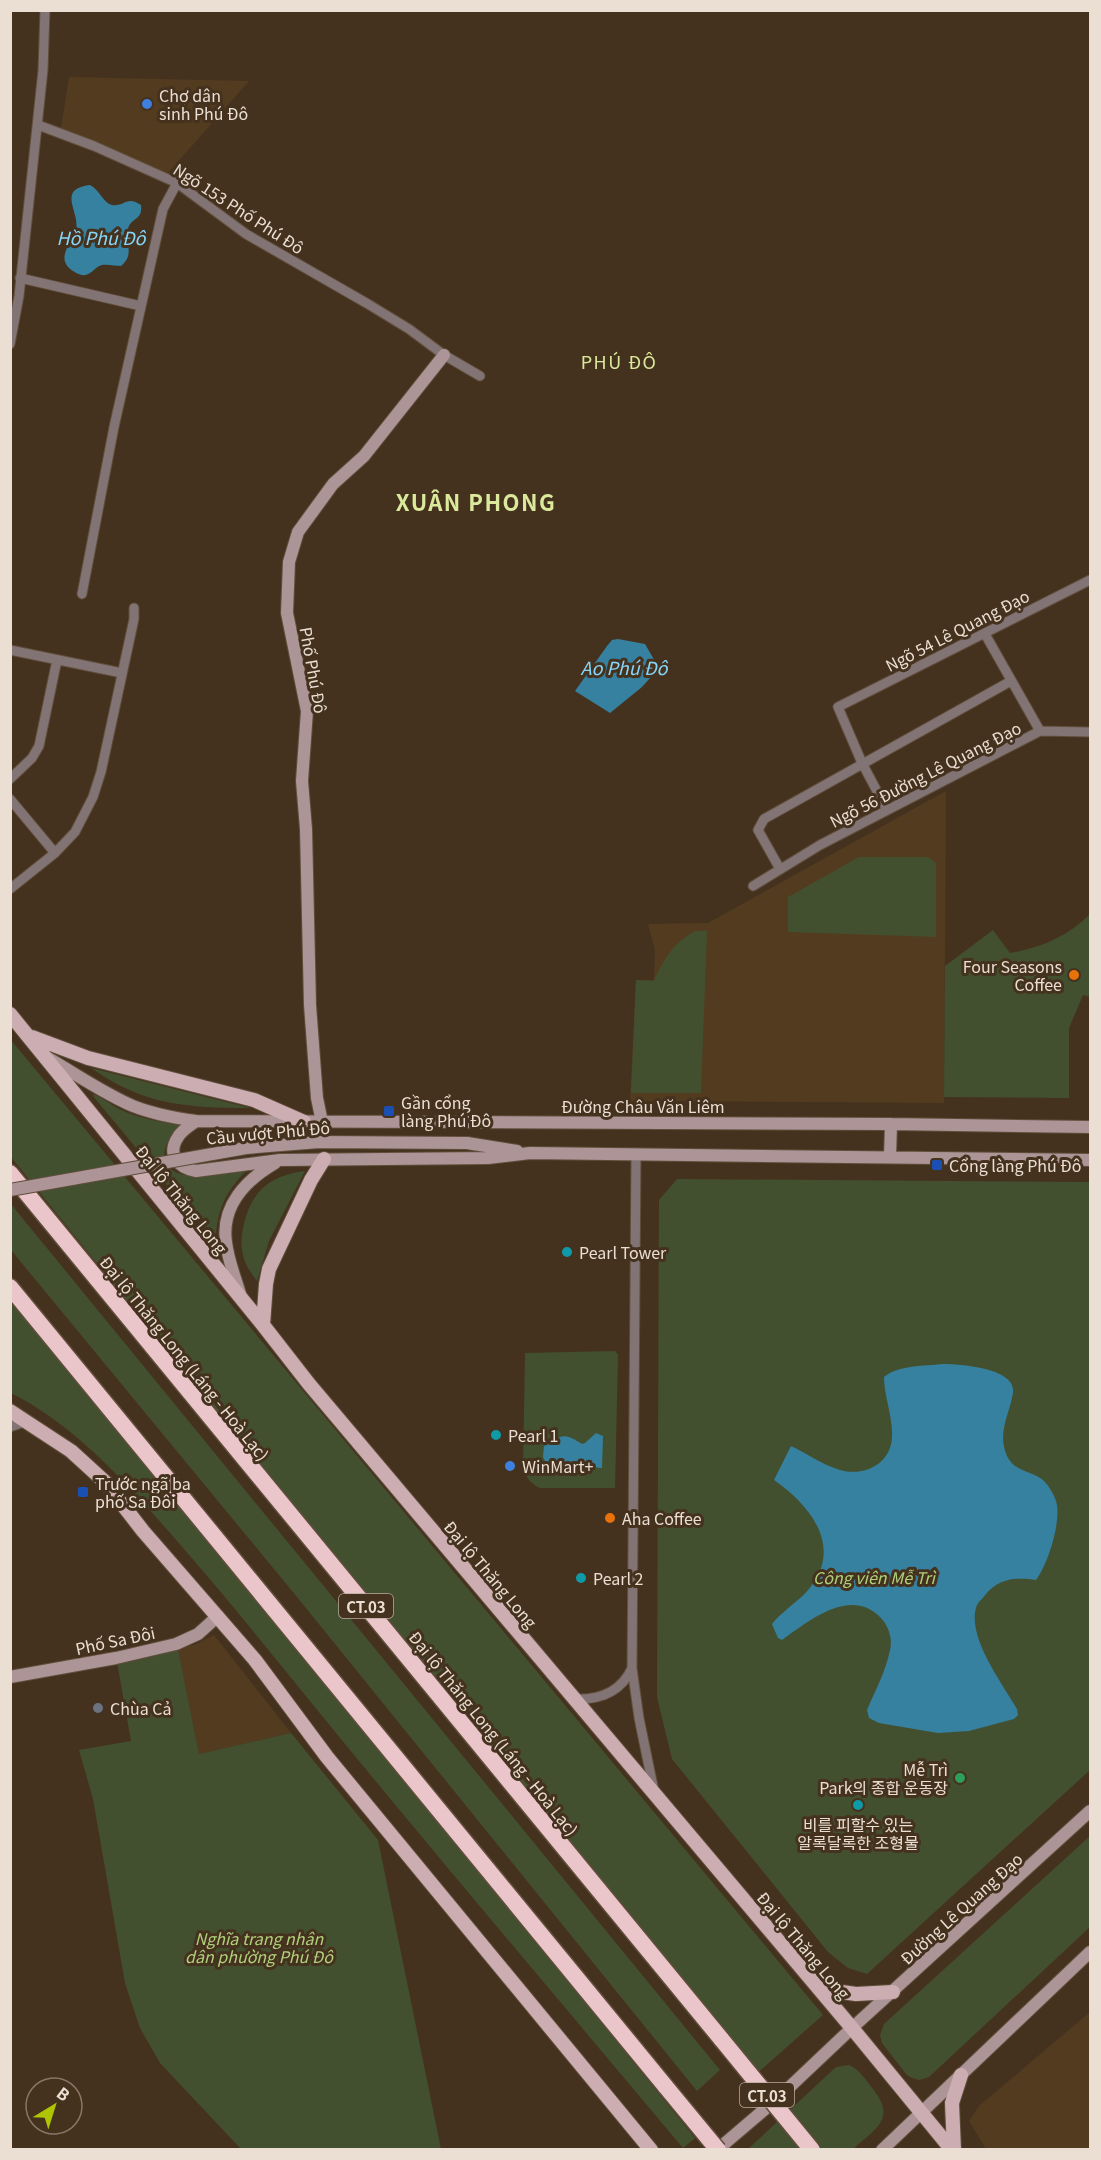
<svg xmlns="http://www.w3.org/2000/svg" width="1101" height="2160" viewBox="0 0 1101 2160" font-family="Georgia,'Noto Sans KR',serif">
<rect width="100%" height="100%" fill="#45321e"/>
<!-- built -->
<path fill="#533b20" d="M 69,77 L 249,81 L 168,173 L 61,128 Z
M 946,791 L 944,1103 L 630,1101 L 636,980 L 654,980 L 655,950 L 648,924 L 708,923 Z
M 214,1635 L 291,1733 L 199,1754 L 178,1649 L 197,1644 Z
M 1090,2012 L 1090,2149 L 986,2149 L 969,2121 L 979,2106 Z"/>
<!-- green -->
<path fill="#43502f" d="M 859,857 L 928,857 L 936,863 L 936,937 L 788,932 L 788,897 Z
M 1090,914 L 1090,997 L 1083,995 L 1069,1028 L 1069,1098 L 944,1097 L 945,966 L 993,930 L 1010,953 C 1040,948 1069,936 1090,914 Z
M 695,931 L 707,931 L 701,1093 L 631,1093 L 636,980 L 654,981 C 663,960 674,942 695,931 Z
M 10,1039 L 823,2015 L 754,2076 L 11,1157 Z
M 91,1068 L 250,1108 C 188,1108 143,1105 91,1068 Z
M 94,1094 C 103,1098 111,1105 119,1109 C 138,1118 159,1122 180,1125 C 155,1151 159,1177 199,1176 C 214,1176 231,1173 246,1171 C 225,1192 215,1214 216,1244 L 93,1096 Z
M 305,1171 L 269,1241 L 257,1281 C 253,1275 247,1268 245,1261 C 240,1249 241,1236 244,1224 C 252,1190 271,1175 305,1171 Z
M 677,1179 L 1090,1182 L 1090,1770 L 867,1974 L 848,1968 L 828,1952 L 672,1759 L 657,1697 L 659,1200 Z
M 10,1203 L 720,2070 L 697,2091 L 297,1597 L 11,1250 Z
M 10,1295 L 695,2138 L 683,2148 C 564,2006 444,1865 327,1722 C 277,1661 229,1600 177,1541 C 129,1486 78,1427 11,1393 Z
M 615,1351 L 618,1355 L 615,1488 L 540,1488 C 531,1484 526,1478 523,1468 L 525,1353 Z
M 178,1649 L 199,1754 L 291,1733 L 378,1840 L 441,2149 L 241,2149 L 160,2063 L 140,2028 L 125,1983 L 93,1799 L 79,1750 L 131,1741 L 117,1662 Z
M 1090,1836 L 1090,1927 L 929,2077 L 919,2080 L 910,2077 L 906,2074 L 882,2043 L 880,2035 L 884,2024 Z
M 849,2065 C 860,2070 866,2080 873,2089 C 897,2119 875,2129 853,2149 L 747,2150 L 836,2067 Z"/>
<!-- water -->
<path fill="#3680a0" d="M 90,185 C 100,190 103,203 112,205 C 124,207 127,195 141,205 C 143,221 131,217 128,229 C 125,243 135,255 121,266 C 116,266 108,264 102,265 C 91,268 90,282 73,271 C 54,258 72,244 76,229 C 80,212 56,189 90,185 Z
M 618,639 L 645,644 L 659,668 L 642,687 L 610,713 L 575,691 L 607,646 L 612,640 Z
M 943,1364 C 960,1364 1017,1368 1013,1393 C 1009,1416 997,1433 1007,1456 C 1014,1472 1033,1471 1044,1481 C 1050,1487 1056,1498 1057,1505 C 1060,1525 1048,1564 1036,1580 C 1017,1577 999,1578 986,1594 C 984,1597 979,1601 977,1605 C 965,1635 1003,1684 1017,1709 L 1018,1715 L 1014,1719 L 969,1731 L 938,1733 L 879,1723 L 869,1718 L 867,1710 C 875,1691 886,1671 890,1650 C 893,1638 888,1625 880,1617 C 850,1587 809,1621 782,1640 L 778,1638 L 772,1624 C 782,1611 798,1602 809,1589 C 844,1547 810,1505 774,1480 L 791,1446 C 806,1453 821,1464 837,1469 C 862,1478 891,1465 892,1437 C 893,1416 884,1397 884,1377 C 898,1365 925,1366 943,1364 Z
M 596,1433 L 603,1436 L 602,1468 L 552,1464 L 545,1461 L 543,1457 L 544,1446 L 553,1443 C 563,1431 571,1437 582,1444 L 585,1443 Z"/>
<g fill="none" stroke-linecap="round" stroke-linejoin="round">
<!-- street casing -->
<g stroke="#604e3b" stroke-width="11">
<path id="street" d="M 38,125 L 94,146 L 177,183 L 246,234 L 368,304 L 409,329 L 444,355 L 480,376
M 20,278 L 141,306
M 10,344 L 19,296 L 43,70 L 45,10
M 82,594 L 114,427 L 163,209 L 177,183
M 985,634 L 1040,731
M 10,650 L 122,673
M 10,779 L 32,758 L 39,746 L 57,660
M 10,799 L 55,853
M 887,810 L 862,763 L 838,707 L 1090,580
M 780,869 L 758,830 L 764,819 L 1011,681
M 753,886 L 820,845 L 1040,731 L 1090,732
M 10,889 L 55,853 L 75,832 L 93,797 L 101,772 L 134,619 L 134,608
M 636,1154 L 632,1668 L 639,1718 L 654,1791
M 10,1427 L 27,1421
M 574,1699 C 600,1700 621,1692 632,1668"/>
</g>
<!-- secondary casing -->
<g stroke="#604e3b" stroke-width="14">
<path id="secondary" d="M 48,1058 C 76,1074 103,1093 133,1106 C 153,1114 175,1118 196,1121 L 891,1124 L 1090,1127
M 196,1121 C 190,1126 182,1130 178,1137 C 166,1155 179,1168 196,1171 L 280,1160 L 488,1158 L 530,1153 L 1090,1160
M 322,1122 L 317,1098 L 310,1005 L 306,829 L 302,781 L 307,711 L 287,613 L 289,562 L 298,532 L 333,484 L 364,456 L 444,355
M 467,1143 L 517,1151
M 890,1157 L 891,1124
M 241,1297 C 236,1279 228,1261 226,1242 C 221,1206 246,1180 275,1163
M 10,1677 L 116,1658 L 176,1644 L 198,1634 L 218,1616
M 717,2150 L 778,2098 L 852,2028 L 1090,1811
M 882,2150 L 1090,1952"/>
</g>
<!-- primary casing -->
<g stroke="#604e3b" stroke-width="16">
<path id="primary" d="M 10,1014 L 263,1325 L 309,1384 L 852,2028 L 952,2150
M 32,1037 L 88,1058 L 254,1100 L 304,1122
M 263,1325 L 266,1284 L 269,1269 L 311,1180 L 324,1159
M 10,1411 L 71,1451 L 105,1482 L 143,1531 L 255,1660 L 327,1757 L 651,2150
M 820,1989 L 856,1994 L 893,1992
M 954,2150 L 952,2103 L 961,2075"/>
</g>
<!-- highway casing -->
<g stroke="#604e3b" stroke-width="19">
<path id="highway" d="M 10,1173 L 722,2040
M 10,1287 L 666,2087"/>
</g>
<!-- street -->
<use href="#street" stroke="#827375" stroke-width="9"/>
<!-- secondary -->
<use href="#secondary" stroke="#ac9497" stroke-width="12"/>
<!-- primary -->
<use href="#primary" stroke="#ccaeb2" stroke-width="14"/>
<!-- highway -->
<use href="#highway" stroke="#eac5ca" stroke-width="16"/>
<!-- secondary-bridge casing -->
<g stroke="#604e3b" stroke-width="14" stroke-linecap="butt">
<path id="secondary-bridge" d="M 10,1190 L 246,1148 L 319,1142 L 467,1143"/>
</g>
<!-- highway-bridge casing -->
<g stroke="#604e3b" stroke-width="19" stroke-linecap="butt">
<path id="highway-bridge" d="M 722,2040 L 812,2150
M 666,2087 L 718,2150"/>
</g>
<!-- secondary-bridge -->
<use href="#secondary-bridge" stroke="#ac9497" stroke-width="12"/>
<!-- highway-bridge -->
<use href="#highway-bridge" stroke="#eac5ca" stroke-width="16"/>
</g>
<!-- markers -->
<g fill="#3f7fe0" stroke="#45321e" stroke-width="2">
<circle cx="147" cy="104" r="6"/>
<circle cx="510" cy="1466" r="6"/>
</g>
<g fill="#e8710a" stroke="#45321e" stroke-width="2">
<circle cx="1074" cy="975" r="6"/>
<circle cx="610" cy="1518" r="6"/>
</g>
<g fill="#1a4fb4" stroke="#45321e" stroke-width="2">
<rect x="383" y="1105" width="12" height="12" rx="3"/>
<rect x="931" y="1159" width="12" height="12" rx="3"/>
<rect x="77" y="1486" width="12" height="12" rx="3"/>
</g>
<g fill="#0f9aa8" stroke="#45321e" stroke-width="2">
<circle cx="567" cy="1252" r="6"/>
<circle cx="496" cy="1435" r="6"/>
<circle cx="581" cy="1578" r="6"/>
<circle cx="858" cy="1805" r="6"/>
</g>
<circle fill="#6b7280" stroke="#45321e" stroke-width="2" cx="98" cy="1708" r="6"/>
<circle fill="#2e9e5b" stroke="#45321e" stroke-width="2" cx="960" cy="1778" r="6"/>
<g text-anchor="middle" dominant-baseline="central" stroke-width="6" stroke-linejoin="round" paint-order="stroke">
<!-- shield labels -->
<g fill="#45321e" stroke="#b9ab9d" stroke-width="1.5">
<rect x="339" y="1594" width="54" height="24" rx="4.5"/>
<rect x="740" y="2083" width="54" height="24" rx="4.5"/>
</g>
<g font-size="15" font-weight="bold" fill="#ebdfd3">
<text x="366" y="1606">CT.03</text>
<text x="767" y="2095">CT.03</text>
</g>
<!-- poi labels -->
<g font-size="16" fill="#ebdfd3" stroke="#45321e" text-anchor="start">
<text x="159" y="95">Chợ dân<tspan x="159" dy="18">sinh Phú Đô</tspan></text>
<text x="1062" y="966" text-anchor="end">Four Seasons<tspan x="1062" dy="18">Coffee</tspan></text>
<text x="401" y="1102">Gần cổng<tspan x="401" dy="18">làng Phú Đô</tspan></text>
<text x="949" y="1165">Cổng làng Phú Đô</text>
<text x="579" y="1252">Pearl Tower</text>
<text x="508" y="1435">Pearl 1</text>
<text x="522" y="1466">WinMart+</text>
<text x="95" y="1483">Trước ngã ba<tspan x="95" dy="18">phố Sa Đôi</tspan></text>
<text x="622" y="1518">Aha Coffee</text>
<text x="593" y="1578">Pearl 2</text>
<text x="110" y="1708">Chùa Cả</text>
<text x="948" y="1769" text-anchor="end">Mễ Trì<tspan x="948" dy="18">Park의 종합 운동장</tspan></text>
<text x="858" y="1824" text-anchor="middle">비를 피할수 있는<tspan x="858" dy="18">알록달록한 조형물</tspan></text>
</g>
<!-- street labels -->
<g font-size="16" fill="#ebdfd3" stroke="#45321e">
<text transform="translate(239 208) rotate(33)">Ngõ 153 Phố Phú Đô</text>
<text transform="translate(957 630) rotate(-27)">Ngõ 54 Lê Quang Đạo</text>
<text transform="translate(314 670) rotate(80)">Phố Phú Đô</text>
<text transform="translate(925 774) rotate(-27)">Ngõ 56 Đường Lê Quang Đạo</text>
<text x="643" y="1106">Đường Châu Văn Liêm</text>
<text transform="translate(268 1132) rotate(-5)">Cầu vượt Phú Đô</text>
<text transform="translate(182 1199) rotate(51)">Đại lộ Thăng Long</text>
<text transform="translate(185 1358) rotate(51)">Đại lộ Thăng Long (Láng - Hoà Lạc)</text>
<text transform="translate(491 1574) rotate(50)">Đại lộ Thăng Long</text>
<text transform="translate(115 1640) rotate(-12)">Phố Sa Đôi</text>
<text transform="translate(494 1733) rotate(51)">Đại lộ Thăng Long (Láng - Hoà Lạc)</text>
<text transform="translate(961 1908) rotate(-42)">Đường Lê Quang Đạo</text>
<text transform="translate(804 1945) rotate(50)">Đại lộ Thăng Long</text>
</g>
<!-- park labels -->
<g font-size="16" font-style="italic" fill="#b0d17c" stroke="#45321e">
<text x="874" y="1577">Công viên Mễ Trì</text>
<text x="259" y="1938">Nghĩa trang nhân<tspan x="259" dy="18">dân phường Phú Đô</tspan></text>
</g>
<!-- water labels -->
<g font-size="18" font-style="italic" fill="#86d6fb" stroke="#45321e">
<text x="101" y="237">Hồ Phú Đô</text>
<text x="624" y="667">Ao Phú Đô</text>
</g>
<!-- neighbourhood labels -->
<g font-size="18" letter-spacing="1.5" fill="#dae99c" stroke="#45321e">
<text x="619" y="361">PHÚ ĐÔ</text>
</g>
<!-- district labels -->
<g font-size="22" font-weight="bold" letter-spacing="1.5" fill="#dae99c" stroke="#45321e">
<text x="476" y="501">XUÂN PHONG</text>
</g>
</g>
<!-- border -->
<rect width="1101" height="2160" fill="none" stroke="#ebdfd3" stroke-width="24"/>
<!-- north arrow -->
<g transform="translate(54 2106) rotate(38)"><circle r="28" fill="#45321e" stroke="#877766" stroke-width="1.5"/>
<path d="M0-4.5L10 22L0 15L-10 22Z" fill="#afc504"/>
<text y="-9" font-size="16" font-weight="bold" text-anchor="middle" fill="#ebdfd3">B</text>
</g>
</svg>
